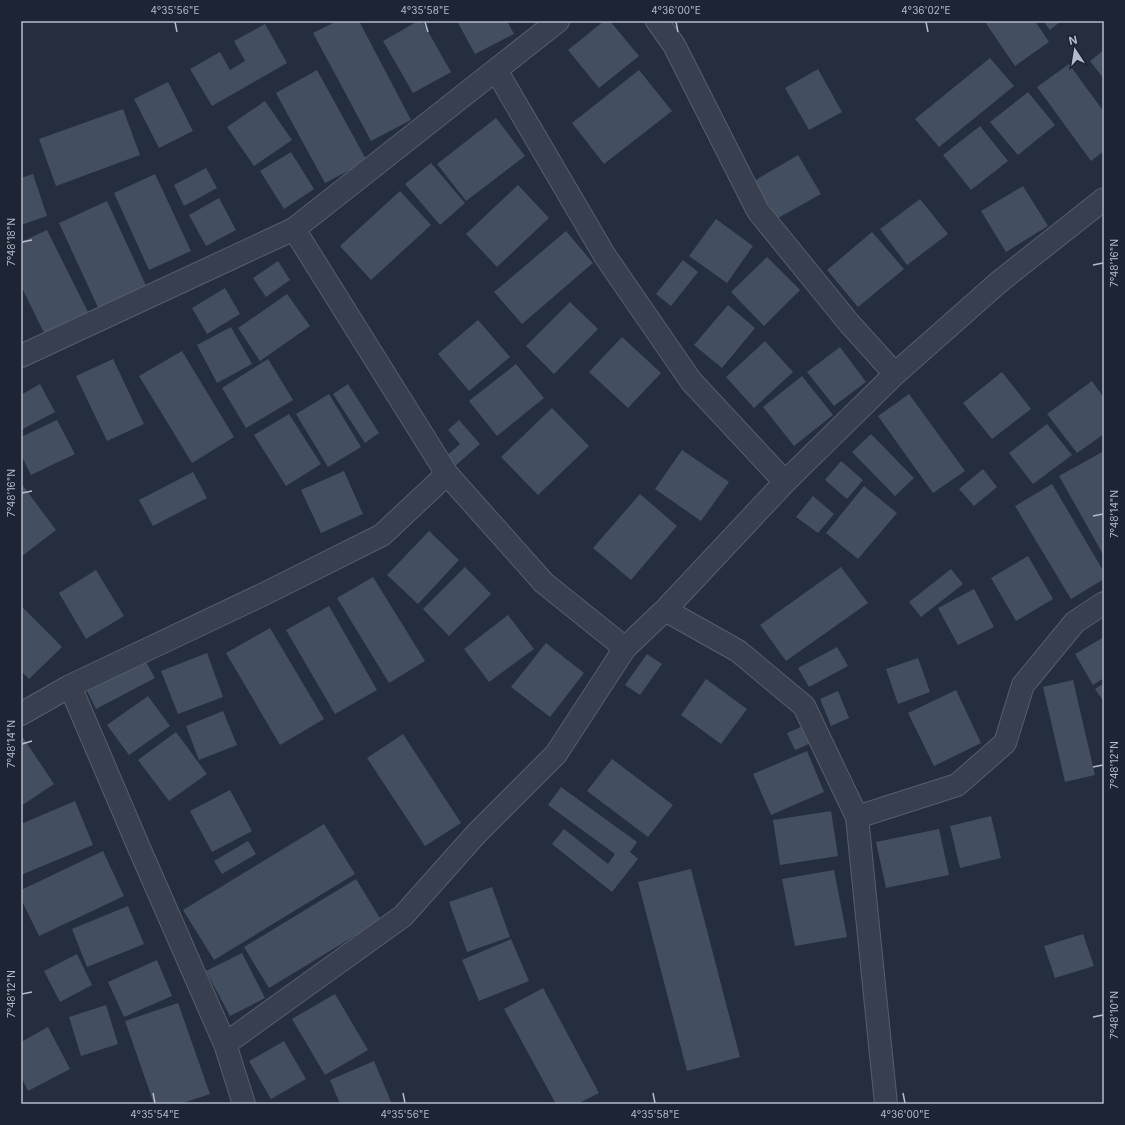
<svg xmlns="http://www.w3.org/2000/svg" width="1125" height="1125" viewBox="0 0 1125 1125" font-family="Inter,sans-serif">
<rect width="100%" height="100%" fill="#242e3f"/>
<!-- building -->
<path fill="#434e61" d="M 337,21 L 359,21 L 411,120 L 371,141 L 313,33 Z
M 418,21 L 422,21 L 451,72 L 413,93 L 383,41 Z
M 457,21 L 507,21 L 514,34 L 475,54 Z
M 604,21 L 610,21 L 639,56 L 599,88 L 568,50 Z
M 986,21 L 1035,21 L 1049,42 L 1015,66 L 985,22 Z
M 1043,21 L 1061,21 L 1050,30 Z
M 265,24 L 287,63 L 212,106 L 190,69 L 220,52 L 230,70 L 245,61 L 234,41 Z
M 1104,50 L 1104,79 L 1090,61 Z
M 990,58 L 1014,86 L 939,147 L 915,119 Z
M 1069,64 L 1104,112 L 1104,151 L 1091,161 L 1037,87 Z
M 818,69 L 842,112 L 809,130 L 785,88 Z
M 317,70 L 367,161 L 325,183 L 276,93 Z
M 639,70 L 672,111 L 604,164 L 572,123 Z
M 168,82 L 193,131 L 159,148 L 134,99 Z
M 1028,92 L 1055,125 L 1018,155 L 990,122 Z
M 265,101 L 292,140 L 254,166 L 227,127 Z
M 123,109 L 140,155 L 56,186 L 39,139 Z
M 496,118 L 525,156 L 466,201 L 437,164 Z
M 980,126 L 1008,161 L 971,190 L 943,155 Z
M 291,152 L 314,189 L 284,209 L 260,171 Z
M 798,155 L 821,194 L 771,222 L 749,184 Z
M 431,163 L 465,203 L 440,225 L 405,184 Z
M 206,168 L 217,188 L 184,206 L 174,185 Z
M 33,174 L 47,216 L 21,225 L 21,178 Z
M 155,174 L 191,251 L 149,270 L 114,193 Z
M 518,185 L 549,218 L 497,267 L 466,234 Z
M 1023,186 L 1048,226 L 1006,252 L 981,211 Z
M 400,191 L 431,225 L 371,280 L 340,246 Z
M 219,198 L 236,230 L 206,246 L 189,215 Z
M 920,199 L 948,234 L 907,265 L 880,229 Z
M 107,201 L 149,292 L 101,314 L 59,223 Z
M 716,219 L 753,246 L 727,283 L 689,256 Z
M 47,230 L 92,320 L 48,341 L 21,286 L 21,242 Z
M 566,231 L 593,263 L 522,324 L 494,292 Z
M 872,232 L 904,269 L 858,307 L 827,270 Z
M 767,257 L 800,290 L 764,326 L 731,292 Z
M 683,260 L 698,272 L 671,306 L 656,294 Z
M 278,261 L 290,280 L 266,297 L 253,278 Z
M 225,288 L 240,314 L 207,334 L 192,308 Z
M 287,294 L 310,326 L 260,361 L 238,328 Z
M 570,302 L 598,329 L 554,374 L 526,346 Z
M 728,305 L 755,328 L 722,368 L 694,345 Z
M 478,320 L 510,357 L 469,391 L 438,354 Z
M 231,327 L 252,364 L 217,383 L 197,345 Z
M 622,337 L 661,373 L 628,408 L 589,372 Z
M 765,341 L 793,372 L 754,408 L 726,377 Z
M 840,347 L 866,382 L 834,406 L 807,372 Z
M 182,351 L 234,437 L 192,463 L 139,376 Z
M 113,359 L 144,424 L 107,441 L 76,376 Z
M 268,359 L 293,400 L 246,428 L 222,388 Z
M 516,364 L 544,398 L 497,436 L 469,401 Z
M 1002,372 L 1031,409 L 992,439 L 963,403 Z
M 802,376 L 833,415 L 794,446 L 763,407 Z
M 1092,381 L 1104,398 L 1104,434 L 1077,453 L 1047,414 Z
M 40,384 L 55,412 L 21,430 L 21,395 Z
M 348,384 L 379,433 L 365,443 L 333,394 Z
M 329,394 L 361,447 L 328,467 L 296,414 Z
M 909,394 L 965,471 L 933,493 L 878,416 Z
M 552,408 L 589,446 L 538,495 L 501,457 Z
M 289,414 L 321,464 L 286,486 L 254,435 Z
M 57,420 L 75,454 L 31,475 L 21,455 L 21,437 Z
M 459,420 L 480,444 L 454,467 L 445,457 L 460,444 L 448,430 Z
M 1047,424 L 1072,455 L 1033,484 L 1009,453 Z
M 871,434 L 914,478 L 895,496 L 852,452 Z
M 682,450 L 729,482 L 701,521 L 655,489 Z
M 1104,451 L 1104,556 L 1059,476 Z
M 841,461 L 863,480 L 847,499 L 825,480 Z
M 983,469 L 997,487 L 974,506 L 959,489 Z
M 344,471 L 363,514 L 321,533 L 301,490 Z
M 193,472 L 207,498 L 153,526 L 139,500 Z
M 21,483 L 56,530 L 22,556 L 21,554 Z
M 1052,484 L 1104,572 L 1104,579 L 1071,599 L 1015,506 Z
M 864,486 L 897,513 L 858,559 L 826,533 Z
M 640,494 L 677,526 L 631,580 L 593,548 Z
M 813,496 L 834,514 L 818,533 L 796,517 Z
M 429,531 L 459,560 L 418,604 L 387,575 Z
M 1028,556 L 1053,599 L 1016,621 L 991,578 Z
M 465,567 L 491,594 L 449,636 L 423,609 Z
M 841,567 L 868,603 L 786,661 L 760,625 Z
M 951,569 L 963,584 L 921,617 L 909,602 Z
M 96,570 L 124,616 L 86,639 L 59,593 Z
M 373,577 L 425,661 L 389,683 L 337,598 Z
M 974,589 L 994,627 L 958,645 L 938,608 Z
M 329,606 L 377,690 L 335,714 L 286,630 Z
M 22,607 L 62,647 L 29,679 L 21,671 L 21,608 Z
M 508,615 L 534,649 L 489,682 L 464,649 Z
M 270,628 L 324,719 L 280,745 L 226,653 Z
M 1104,637 L 1104,678 L 1093,685 L 1075,654 Z
M 546,643 L 584,673 L 550,717 L 511,687 Z
M 837,647 L 848,666 L 809,687 L 798,668 Z
M 207,653 L 223,697 L 178,714 L 161,671 Z
M 647,654 L 662,664 L 640,695 L 625,685 Z
M 918,658 L 930,692 L 898,704 L 886,669 Z
M 145,660 L 155,678 L 96,709 L 87,691 Z
M 706,679 L 747,709 L 721,744 L 681,715 Z
M 1073,680 L 1095,775 L 1065,782 L 1043,687 Z
M 1104,683 L 1104,702 L 1095,689 Z
M 956,690 L 981,743 L 934,766 L 908,713 Z
M 838,691 L 849,718 L 831,726 L 820,699 Z
M 148,696 L 170,726 L 129,755 L 107,725 Z
M 223,711 L 237,745 L 199,760 L 186,726 Z
M 801,727 L 809,744 L 795,750 L 787,733 Z
M 176,732 L 207,774 L 169,801 L 138,760 Z
M 403,734 L 461,823 L 425,846 L 367,758 Z
M 22,736 L 54,784 L 21,806 L 21,737 Z
M 807,751 L 824,792 L 771,815 L 753,774 Z
M 612,759 L 673,805 L 648,837 L 587,791 Z
M 561,787 L 637,842 L 630,852 L 638,859 L 612,892 L 552,844 L 564,829 L 608,864 L 615,854 L 548,805 Z
M 230,790 L 252,831 L 212,852 L 190,811 Z
M 75,801 L 93,845 L 21,875 L 21,824 Z
M 831,811 L 838,856 L 780,865 L 773,820 Z
M 991,816 L 1001,858 L 960,868 L 950,826 Z
M 324,824 L 355,874 L 214,960 L 183,910 Z
M 939,829 L 949,875 L 886,888 L 876,842 Z
M 248,841 L 256,854 L 222,874 L 214,861 Z
M 103,851 L 124,896 L 39,936 L 21,899 L 21,890 Z
M 691,869 L 740,1057 L 687,1071 L 638,882 Z
M 834,870 L 847,937 L 795,946 L 782,879 Z
M 356,879 L 381,920 L 269,988 L 244,947 Z
M 492,887 L 510,937 L 467,952 L 449,902 Z
M 128,906 L 144,944 L 87,967 L 72,929 Z
M 1083,934 L 1094,966 L 1055,978 L 1044,946 Z
M 511,939 L 529,981 L 479,1001 L 462,960 Z
M 242,953 L 265,998 L 230,1016 L 206,971 Z
M 77,954 L 92,985 L 60,1002 L 44,971 Z
M 157,960 L 172,996 L 124,1017 L 108,982 Z
M 543,988 L 599,1093 L 577,1104 L 556,1104 L 504,1009 Z
M 335,994 L 368,1050 L 325,1075 L 292,1019 Z
M 178,1003 L 210,1094 L 180,1104 L 154,1104 L 125,1021 Z
M 106,1005 L 118,1044 L 81,1056 L 69,1017 Z
M 48,1027 L 70,1069 L 28,1091 L 21,1076 L 21,1042 Z
M 284,1041 L 306,1079 L 271,1099 L 249,1061 Z
M 374,1061 L 392,1104 L 340,1104 L 330,1080 Z"/>
<g fill="none" stroke-linecap="round" stroke-linejoin="round">
<!-- street casing -->
<g stroke="#565e6d" stroke-width="24">
<path id="street" d="M 657,21 L 674,45 L 758,211 L 849,323 L 895,374 L 785,482 L 665,610
M 496,70 L 605,256 L 691,381 L 785,482
M 21,356 L 294,229 L 558,21
M 895,374 L 999,282 L 1104,199
M 625,648 L 665,610 L 738,651 L 804,706 L 857,817 L 886,1104
M 70,686 L 262,595 L 382,535 L 447,474
M 21,714 L 70,686 L 140,850 L 225,1044
M 857,817 L 957,785 L 1005,743 L 1023,685 L 1075,622 L 1104,603
M 244,1104 L 225,1044 L 403,916 L 477,833 L 556,754 L 625,648 L 544,583 L 447,474 L 294,229"/>
</g>
<!-- street -->
<use href="#street" stroke="#38404f" stroke-width="22"/>
</g>
<!-- ticks -->
<path fill="none" stroke="#b4bbca" stroke-width="1.5" d="M 175,22 L 177,32M 425,22 L 428,32M 676,22 L 678,32M 926,22 L 928,32M 22,242 L 32,240M 1093,265 L 1103,263M 22,493 L 32,491M 1093,516 L 1103,514M 22,744 L 32,741M 1093,767 L 1103,765M 22,994 L 32,992M 1093,1017 L 1103,1015M 153,1093 L 155,1103M 403,1093 L 405,1103M 653,1093 L 655,1103M 903,1093 L 905,1103"/>
<!-- border -->
<rect width="1125" height="1125" fill="none" stroke="#1d2534" stroke-width="44"/>
<!-- north arrow -->
<g transform="translate(1075 50) rotate(348)" stroke="#1d2534" stroke-width="3" paint-order="stroke">
<path d="M0-3L7 15L0 10L-7 15Z" fill="#b4bbca"/>
<text y="-6" font-size="11" font-weight="bold" text-anchor="middle" fill="#b4bbca">N</text>
</g>
<rect x="22" y="22" width="1081" height="1081" fill="none" stroke="#b4bbca" stroke-width="1.5"/>
<g font-size="10" text-anchor="middle" fill="#b4bbca">
<text x="175" y="14">4°35'56"E</text>
<text x="425" y="14">4°35'58"E</text>
<text x="676" y="14">4°36'00"E</text>
<text x="926" y="14">4°36'02"E</text>
<text transform="translate(11 242) rotate(-90)" y="4">7°48'18"N</text>
<text transform="translate(1114 263) rotate(-90)" y="4">7°48'16"N</text>
<text transform="translate(11 493) rotate(-90)" y="4">7°48'16"N</text>
<text transform="translate(1114 514) rotate(-90)" y="4">7°48'14"N</text>
<text transform="translate(11 744) rotate(-90)" y="4">7°48'14"N</text>
<text transform="translate(1114 765) rotate(-90)" y="4">7°48'12"N</text>
<text transform="translate(11 994) rotate(-90)" y="4">7°48'12"N</text>
<text transform="translate(1114 1015) rotate(-90)" y="4">7°48'10"N</text>
<text x="155" y="1118">4°35'54"E</text>
<text x="405" y="1118">4°35'56"E</text>
<text x="655" y="1118">4°35'58"E</text>
<text x="905" y="1118">4°36'00"E</text>
</g>
</svg>
